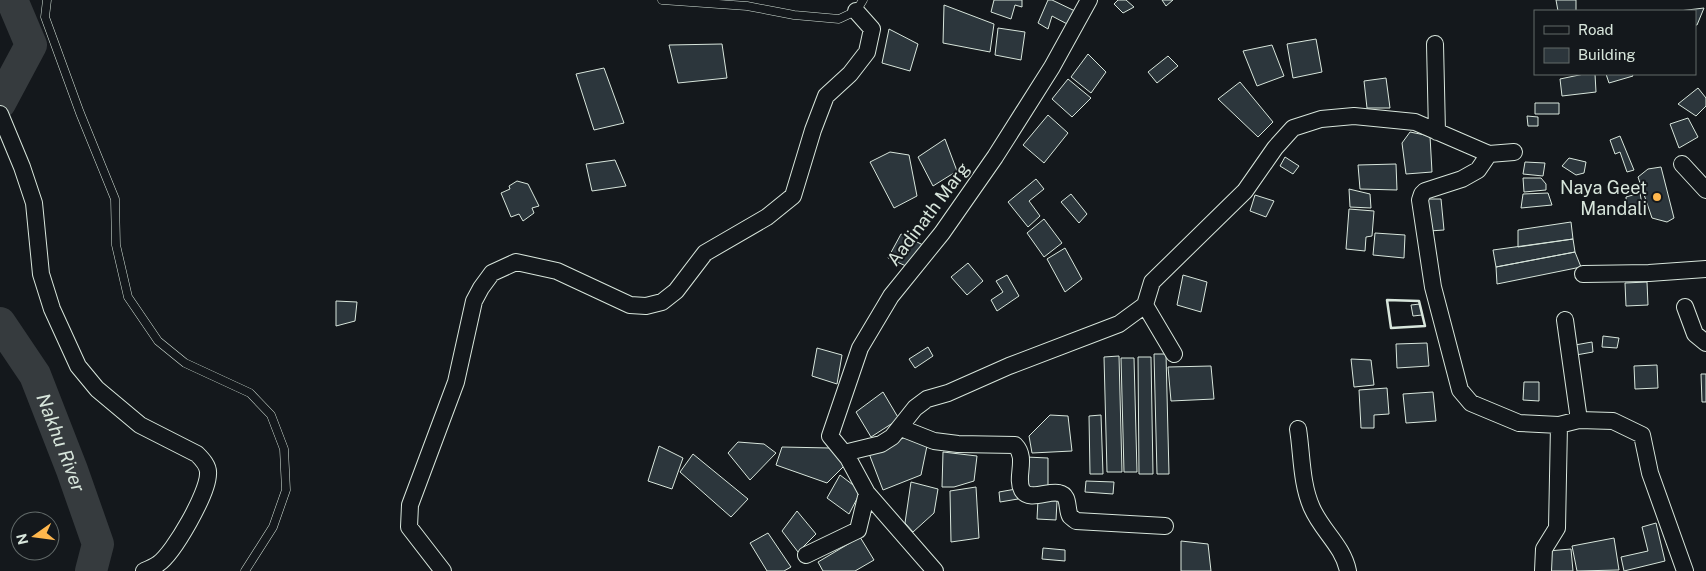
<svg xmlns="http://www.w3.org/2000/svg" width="1706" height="571" viewBox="0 0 1706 571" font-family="'Public Sans',sans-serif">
<rect width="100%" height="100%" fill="#14181c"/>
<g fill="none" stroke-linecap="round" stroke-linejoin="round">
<!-- river -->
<g stroke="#363b3e" stroke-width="32">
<path d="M 0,103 L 31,45 L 12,0"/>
<path id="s1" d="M 0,323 L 35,375 L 72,470 L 98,544 L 91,571"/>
</g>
</g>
<!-- building -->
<path fill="#2c363c" stroke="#d8e6dc" d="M 994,0 L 1022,0 L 1022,7 L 1015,5 L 1011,19 L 991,12 Z
M 1048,0 L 1052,0 L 1075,11 L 1071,26 L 1052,16 L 1048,29 L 1038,23 Z
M 1118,0 L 1126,0 L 1134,7 L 1123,13 L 1114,4 Z
M 1162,0 L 1173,0 L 1166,6 Z
M 1556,0 L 1576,0 L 1576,11 L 1558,11 Z
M 944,5 L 994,24 L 990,52 L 943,43 Z
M 1704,8 L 1697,25 L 1695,25 L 1695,11 L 1679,11 Z
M 998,28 L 1025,32 L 1021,60 L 995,55 Z
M 889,29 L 918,44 L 910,71 L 882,63 Z
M 1316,39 L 1322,72 L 1293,78 L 1287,44 Z
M 722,44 L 727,78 L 678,83 L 669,45 Z
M 1272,45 L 1284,76 L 1257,86 L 1243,51 Z
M 1088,54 L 1106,72 L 1091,93 L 1071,77 Z
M 1168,56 L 1178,66 L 1157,83 L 1148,72 Z
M 604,68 L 624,123 L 594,130 L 576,74 Z
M 1584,74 L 1595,74 L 1596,92 L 1562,96 L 1560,79 Z
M 1606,74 L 1632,74 L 1633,76 L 1609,83 Z
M 1386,78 L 1390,108 L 1367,108 L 1364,81 Z
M 1068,79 L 1091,98 L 1072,117 L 1052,99 Z
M 1240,82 L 1273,122 L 1258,137 L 1218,99 Z
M 1698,88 L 1706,98 L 1706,106 L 1696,116 L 1678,104 Z
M 1535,103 L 1559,103 L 1559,114 L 1535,114 Z
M 1048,115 L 1068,133 L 1044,163 L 1023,145 Z
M 1527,116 L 1538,117 L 1538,126 L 1528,126 Z
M 1688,118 L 1698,137 L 1679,148 L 1670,124 Z
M 1410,132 L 1430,136 L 1432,172 L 1406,174 L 1402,143 Z
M 1620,136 L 1634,170 L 1627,172 L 1620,152 L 1615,154 L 1610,140 Z
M 945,139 L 957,171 L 933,186 L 918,157 Z
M 890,152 L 909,155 L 917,196 L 894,208 L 870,162 Z
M 1285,157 L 1299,166 L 1293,174 L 1280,166 Z
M 1569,158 L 1586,162 L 1584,173 L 1576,175 L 1562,166 Z
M 615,160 L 626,186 L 592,191 L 586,164 Z
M 1525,162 L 1545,163 L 1543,176 L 1523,174 Z
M 1396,164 L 1397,190 L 1360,189 L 1358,165 Z
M 1661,167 L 1674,218 L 1667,222 L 1652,218 L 1638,177 L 1648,169 Z
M 1523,178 L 1541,178 L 1546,184 L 1546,190 L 1524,192 Z
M 1036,179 L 1044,189 L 1029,201 L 1040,216 L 1028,227 L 1008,202 Z
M 517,181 L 528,184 L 539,206 L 532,208 L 534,213 L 523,221 L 519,214 L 511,217 L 501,193 L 510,189 L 509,186 Z
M 1349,189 L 1370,194 L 1371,208 L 1350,207 Z
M 1548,193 L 1552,205 L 1521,208 L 1523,194 Z
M 1640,193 L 1643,210 L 1627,213 L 1626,197 Z
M 1071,194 L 1087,214 L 1079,223 L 1061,202 Z
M 1255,195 L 1274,201 L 1266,217 L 1250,211 Z
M 1425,199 L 1441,199 L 1444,230 L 1429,231 Z
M 1349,209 L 1374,211 L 1372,236 L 1366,237 L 1365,251 L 1346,249 Z
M 1044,219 L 1062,243 L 1044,257 L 1027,233 Z
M 1571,222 L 1573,239 L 1518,247 L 1518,230 Z
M 1375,233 L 1405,235 L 1404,258 L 1373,255 Z
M 901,234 L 923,245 L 906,266 L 888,258 Z
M 1573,239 L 1575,252 L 1496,267 L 1493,250 Z
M 1065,248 L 1082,279 L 1065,292 L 1047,259 Z
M 1575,252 L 1581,267 L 1497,284 L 1496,267 Z
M 968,263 L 983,281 L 967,295 L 951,277 Z
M 1007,275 L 1019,296 L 997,311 L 991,300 L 1003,292 L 996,281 Z
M 1183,275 L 1207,282 L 1201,312 L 1177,305 Z
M 1647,282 L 1648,305 L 1626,306 L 1625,283 Z
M 336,301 L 357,302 L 355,321 L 336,326 Z
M 1420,304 L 1422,315 L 1413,316 L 1411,305 Z
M 1603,336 L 1619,338 L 1617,348 L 1602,347 Z
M 1592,342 L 1593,352 L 1576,355 L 1575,345 Z
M 1427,343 L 1429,366 L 1397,368 L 1396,344 Z
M 928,347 L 933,356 L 915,368 L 909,359 Z
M 817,348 L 842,355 L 837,384 L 812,376 Z
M 1154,354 L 1166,354 L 1169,474 L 1157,474 Z
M 1119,356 L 1122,472 L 1107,472 L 1104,357 Z
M 1138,357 L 1151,357 L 1153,474 L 1139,474 Z
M 1121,358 L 1134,358 L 1137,472 L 1124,472 Z
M 1351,359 L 1371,360 L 1374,385 L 1354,387 Z
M 1657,365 L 1658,388 L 1635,389 L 1634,366 Z
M 1211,366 L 1214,399 L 1171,401 L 1168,367 Z
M 1701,374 L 1706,374 L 1706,402 L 1702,402 Z
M 1524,382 L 1539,382 L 1539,401 L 1523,400 Z
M 1387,388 L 1389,414 L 1374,415 L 1374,428 L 1361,428 L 1359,390 Z
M 883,392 L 899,419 L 871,437 L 856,412 Z
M 1433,392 L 1436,421 L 1406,423 L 1403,394 Z
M 1050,415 L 1068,416 L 1072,451 L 1032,453 L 1029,436 Z
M 1101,415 L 1103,474 L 1090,474 L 1089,416 Z
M 909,436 L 928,441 L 921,475 L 883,490 L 868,451 Z
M 738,442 L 764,444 L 776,453 L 750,480 L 728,453 Z
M 659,446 L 683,458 L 672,489 L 648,481 Z
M 782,447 L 830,448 L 846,464 L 827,483 L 776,465 Z
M 943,452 L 977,456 L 974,481 L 954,487 L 942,487 Z
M 693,454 L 748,499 L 731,517 L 680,472 Z
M 1026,457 L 1048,458 L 1048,488 L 1025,489 Z
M 840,475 L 861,491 L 849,514 L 827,498 Z
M 1086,481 L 1114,482 L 1113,494 L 1085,492 Z
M 911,482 L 938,489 L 934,513 L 913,532 L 905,523 Z
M 976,487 L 979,538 L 951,542 L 950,491 Z
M 1016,489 L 1018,499 L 1000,502 L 999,492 Z
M 1038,500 L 1057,501 L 1056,520 L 1037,519 Z
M 797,511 L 816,534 L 798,552 L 782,531 Z
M 1656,523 L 1665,561 L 1624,571 L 1621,557 L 1648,551 L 1642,527 Z
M 768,533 L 791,567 L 784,571 L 767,571 L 750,543 Z
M 860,537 L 874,560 L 855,571 L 823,571 L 818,562 Z
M 1614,538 L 1619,570 L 1577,571 L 1572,546 Z
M 1181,541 L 1208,544 L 1211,571 L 1181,571 Z
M 1043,548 L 1065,550 L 1065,561 L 1042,559 Z
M 1571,549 L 1573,571 L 1550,571 L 1548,551 Z"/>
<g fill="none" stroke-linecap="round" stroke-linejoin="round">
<!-- service casing -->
<g stroke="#d8e6dc" stroke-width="9">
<path id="service" d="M 47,0 L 45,17 L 80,113 L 115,199 L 116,245 L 128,297 L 158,341 L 185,363 L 250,393 L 271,415 L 284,449 L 286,490 L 273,527 L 245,571
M 662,0 L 747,6 L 794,15 L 839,19 L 856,11 L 863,0"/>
</g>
<!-- minor casing -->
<g stroke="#d8e6dc" stroke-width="18">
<path id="minor" d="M 1435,44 L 1437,132
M 0,114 L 22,167 L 34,203 L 41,274 L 52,309 L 78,366 L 97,389 L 140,425 L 197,454 C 202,459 209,466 208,474 C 208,493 174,553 158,564 C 154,567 149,569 144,571
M 1489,154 L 1478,170 L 1462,179 L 1425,191 L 1422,194 L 1420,200 L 1433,287 L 1460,390 L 1471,403 L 1519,423 L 1559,425 L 1579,420 L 1613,421 L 1642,435 L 1650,473 L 1685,571
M 1682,164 L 1706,190
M 1583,274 L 1649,273 L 1706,269
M 1685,307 L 1695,334 L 1706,343
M 1565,320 L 1579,420
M 1174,354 L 1145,305 L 1152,282 L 1245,191 L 1275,148 L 1293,128 L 1321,119 L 1354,116 L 1415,122 L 1489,154 L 1514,152
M 901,428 L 934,441 L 958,444 L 1015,445 C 1028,458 1015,477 1022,490 C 1029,502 1049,490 1059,493 C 1070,495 1066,508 1070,516 C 1072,518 1074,519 1076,521 L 1165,526
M 1298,429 C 1302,454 1301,484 1312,508 C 1322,531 1343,546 1348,571
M 844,453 L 881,444 L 892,437 L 915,408 L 927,399 L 948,393 L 1009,366 L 1119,324 L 1145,305
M 867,493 L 935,571
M 806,555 L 858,530 L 867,493 L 848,458 L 830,436 L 860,348 L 891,296 L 942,233 L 995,157 L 1052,67 L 1089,0
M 443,571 L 409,527 L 410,505 L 456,382 L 474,301 L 481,288 L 492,273 L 516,262 L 557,271 L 630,305 L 646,306 L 662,302 L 676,291 L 705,253 L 767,217 L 793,196 L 813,130 L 826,96 L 850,74 L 867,52 L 872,29 L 856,11
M 1543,571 L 1544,549 L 1557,528 L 1559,425"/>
</g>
<!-- service -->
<use href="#service" stroke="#14181c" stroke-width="8"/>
<!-- minor -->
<use href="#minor" stroke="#14181c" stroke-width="16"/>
<!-- wall -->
<path stroke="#d8e6dc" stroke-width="2.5" d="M 1387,300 L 1419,301 L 1425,326 L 1391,328 Z"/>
</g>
<!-- markers -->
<circle fill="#ffb74d" stroke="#14181c" stroke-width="2" cx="1657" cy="197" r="5"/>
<g text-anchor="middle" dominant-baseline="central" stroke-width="4" stroke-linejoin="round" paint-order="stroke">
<!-- poi labels -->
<g font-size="18" fill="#d8e6dc" stroke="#14181c" text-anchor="end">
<text x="1647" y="187">Naya Geet<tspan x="1647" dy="21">Mandali</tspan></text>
</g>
<!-- street labels -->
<g font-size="18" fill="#d8e6dc" stroke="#14181c">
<text transform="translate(928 214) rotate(-53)">Aadinath Marg</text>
</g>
<!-- water labels -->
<g font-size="19" font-style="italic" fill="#d8e6dc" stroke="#14181c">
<text stroke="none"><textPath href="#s1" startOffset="135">Nakhu River</textPath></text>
</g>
</g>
<!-- legend -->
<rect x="1534" y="10" width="162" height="65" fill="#14181c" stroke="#626a69"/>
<rect x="1544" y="26" width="25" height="8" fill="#14181c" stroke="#626a69"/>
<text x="1578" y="35" font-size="15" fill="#d8e6dc">Road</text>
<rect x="1544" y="48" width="25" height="15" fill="#2c363c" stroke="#626a69"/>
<text x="1578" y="60" font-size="15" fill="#d8e6dc">Building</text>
<!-- north arrow -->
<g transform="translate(35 536) rotate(256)"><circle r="24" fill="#14181c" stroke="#626a69"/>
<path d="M0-4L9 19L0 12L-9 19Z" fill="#ffb74d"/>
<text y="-8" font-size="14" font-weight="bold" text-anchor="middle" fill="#d8e6dc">N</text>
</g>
</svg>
